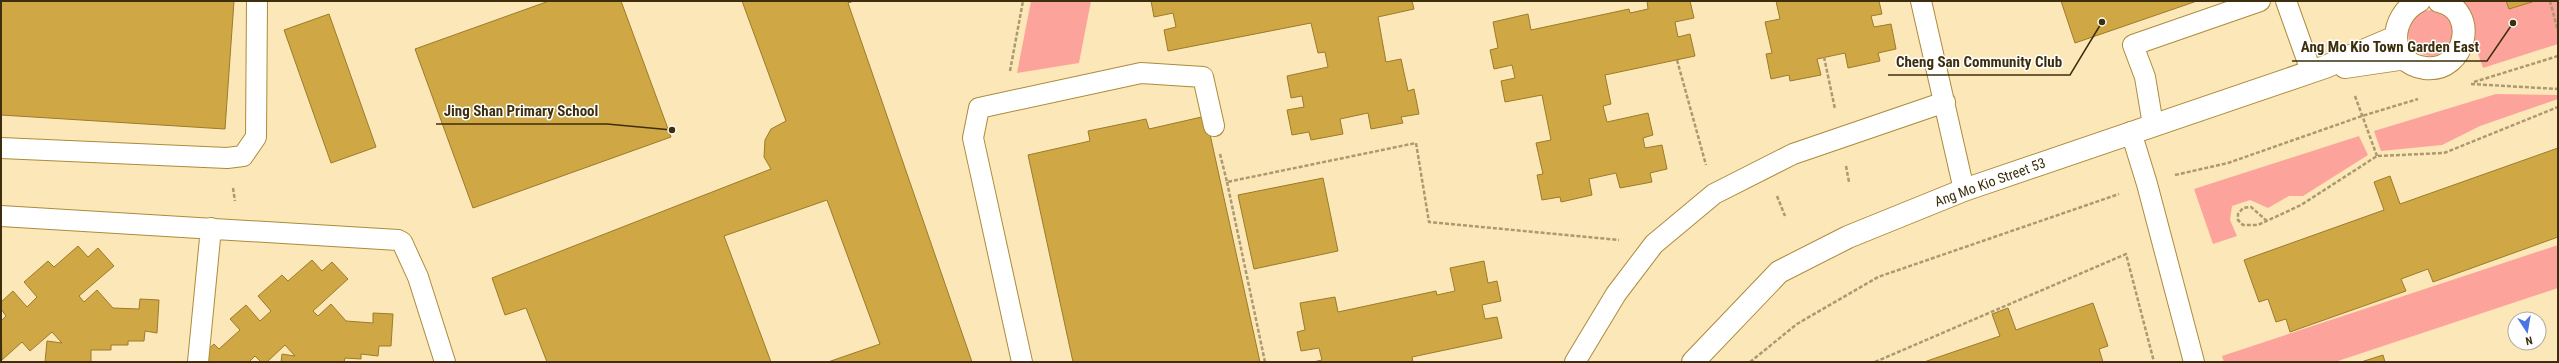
<svg xmlns="http://www.w3.org/2000/svg" width="2559" height="363" viewBox="0 0 2559 363" font-family="'Roboto Condensed',sans-serif">
<rect width="100%" height="100%" fill="#fce7b9"/>
<!-- green -->
<path fill="#fca49b" d="M 1031,1 L 1091,1 L 1079,63 L 1017,73 Z
M 2460,1 L 2558,1 L 2558,44 L 2483,68 Z
M2408 33a23 23 0 1 1 46 0a23 23 0 1 1-46 0Z
M 2496,94 L 2558,95 L 2558,99 L 2480,126 L 2442,145 L 2381,151 L 2374,131 Z
M 2359,136 L 2368,155 L 2303,196 L 2289,196 L 2268,208 L 2250,200 L 2232,206 L 2230,220 L 2237,236 L 2213,244 L 2194,189 Z
M 2558,245 L 2558,288 L 2335,362 L 2224,362 L 2222,356 Z"/>
<!-- building -->
<path fill="#cfa745" stroke="#9c7b28" d="M 1,1 L 234,1 L 225,129 L 1,115 Z
M 549,1 L 621,1 L 671,137 L 473,208 L 415,49 Z
M 742,1 L 854,1 L 848,3 L 972,362 L 828,362 L 880,344 L 827,200 L 724,236 L 771,362 L 547,362 L 526,308 L 505,315 L 492,278 L 771,169 L 764,157 L 765,140 L 771,129 L 786,121 Z
M 1151,1 L 1412,1 L 1414,9 L 1378,17 L 1386,62 L 1401,59 L 1408,91 L 1414,89 L 1419,114 L 1401,117 L 1403,123 L 1371,129 L 1368,113 L 1340,119 L 1343,134 L 1311,140 L 1309,132 L 1292,135 L 1287,110 L 1304,107 L 1302,96 L 1291,98 L 1287,76 L 1328,67 L 1325,52 L 1318,53 L 1311,23 L 1168,51 L 1164,30 L 1176,27 L 1173,13 L 1154,17 Z
M 1647,1 L 1690,1 L 1694,18 L 1675,22 L 1678,37 L 1690,34 L 1695,56 L 1605,75 L 1611,104 L 1603,106 L 1607,122 L 1648,113 L 1653,135 L 1643,138 L 1645,148 L 1662,145 L 1667,169 L 1650,173 L 1652,182 L 1620,188 L 1616,173 L 1589,179 L 1592,195 L 1561,202 L 1560,197 L 1542,200 L 1537,175 L 1543,174 L 1536,143 L 1551,140 L 1542,95 L 1505,102 L 1501,81 L 1515,78 L 1512,65 L 1494,69 L 1490,50 L 1498,48 L 1493,22 L 1528,14 L 1531,30 L 1629,9 L 1630,13 L 1648,9 Z
M 1776,1 L 1879,1 L 1882,14 L 1871,16 L 1874,27 L 1891,24 L 1896,49 L 1878,53 L 1880,61 L 1848,68 L 1845,53 L 1817,59 L 1821,75 L 1790,81 L 1789,75 L 1771,79 L 1766,54 L 1772,53 L 1765,22 L 1780,19 Z
M 2061,1 L 2197,1 L 2075,43 Z
M 2506,1 L 2535,1 L 2509,9 Z
M 329,14 L 376,147 L 331,163 L 284,30 Z
M 1206,116 L 1260,362 L 1073,362 L 1028,155 L 1090,141 L 1088,131 L 1146,119 L 1149,129 Z
M 2558,148 L 2558,237 L 2433,282 L 2428,269 L 2401,279 L 2406,291 L 2290,332 L 2286,319 L 2276,322 L 2268,299 L 2259,302 L 2244,260 L 2384,210 L 2374,182 L 2390,176 L 2400,204 Z
M 1323,178 L 1338,251 L 1254,269 L 1238,195 Z
M 78,246 L 88,257 L 98,248 L 114,266 L 79,296 L 84,302 L 97,290 L 113,308 L 139,309 L 140,299 L 159,300 L 157,333 L 145,331 L 144,341 L 128,341 L 128,345 L 111,345 L 111,350 L 91,350 L 91,362 L 45,362 L 47,341 L 62,343 L 52,332 L 30,351 L 22,342 L 2,360 L 1,321 L 6,316 L 1,309 L 1,302 L 13,291 L 27,307 L 37,297 L 24,282 L 48,261 L 54,267 Z
M 312,260 L 322,271 L 332,262 L 348,279 L 313,311 L 318,316 L 331,304 L 346,321 L 373,323 L 373,313 L 393,314 L 391,346 L 379,346 L 378,356 L 361,354 L 361,359 L 345,358 L 344,362 L 281,362 L 282,354 L 295,356 L 285,345 L 267,362 L 261,362 L 255,356 L 249,362 L 205,362 L 200,356 L 214,344 L 219,349 L 240,330 L 230,319 L 246,305 L 260,321 L 271,311 L 258,296 L 282,275 L 288,281 Z
M 1484,261 L 1488,283 L 1497,281 L 1501,301 L 1482,305 L 1485,319 L 1497,317 L 1502,338 L 1412,357 L 1413,362 L 1313,362 L 1322,360 L 1319,348 L 1301,351 L 1297,332 L 1305,330 L 1300,303 L 1335,297 L 1338,312 L 1436,291 L 1437,295 L 1455,291 L 1450,268 Z
M 2093,303 L 2108,346 L 2099,349 L 2103,362 L 1924,362 L 2000,336 L 1992,314 L 2008,308 L 2016,330 Z
M 2383,355 L 2385,362 L 2361,362 Z"/>
<g fill="none" stroke-linecap="round" stroke-linejoin="round">
<!-- lane casing -->
<g stroke="#ac8b3a" stroke-width="22">
<path id="lane" d="M 1921,1 L 1964,190
M 2286,1 L 2311,71
M 2153,125 L 2145,77 L 2133,45 L 2260,1
M 2131,132 L 2147,184 L 2194,362
M 1,148 L 227,158 L 243,156 L 256,137 L 257,1
M 1,216 L 398,240 L 402,242 L 418,277 L 445,362
M 198,362 L 211,228
M 1022,362 L 973,138 L 979,108 L 1141,73 L 1203,77 L 1214,126
M 1575,362 L 1616,294 L 1654,244 L 1714,194 L 1793,154 L 1945,102"/>
</g>
<!-- street casing -->
<g stroke="#ac8b3a" stroke-width="24">
<path id="street" d="M 2419,1 C 2389,16 2386,63 2425,68 C 2466,73 2480,10 2439,1
M 2345,67 L 2406,58
M 1693,362 L 1779,272 L 1848,237 L 1964,190 L 2325,67 L 2396,37"/>
</g>
<!-- path -->
<path stroke="#ab9970" stroke-width="2.5" stroke-dasharray="4 2" stroke-linecap="butt" d="M 2550,1 L 2558,31
M 1824,57 L 1835,109
M 1677,60 L 1706,165
M 1010,71 L 1023,1
M 2474,82 L 2558,56
M 2471,84 L 2558,89
M 2355,96 L 2377,156
M 1220,154 L 1227,182 L 1416,143 L 1429,222 L 1619,240
M 1846,166 L 1849,182
M 2175,175 L 2228,163 L 2362,116 L 2418,99
M 1227,182 L 1265,362
M 233,188 L 235,201
M 1777,196 L 1785,216
M 2267,221 L 2251,207 L 2243,208 L 2238,214 L 2238,220 L 2243,225 L 2258,225 L 2301,205 L 2377,156 L 2444,153 L 2558,107
M 1750,362 L 1797,324 L 1878,277 L 2119,194
M 1875,362 L 2126,254 L 2154,362"/>
<!-- lane -->
<use href="#lane" stroke="#fff" stroke-width="20"/>
<!-- street -->
<use href="#street" stroke="#fff" stroke-width="22"/>
</g>
<g text-anchor="middle" dominant-baseline="central" stroke-width="3" stroke-linejoin="round" paint-order="stroke">
<!-- street labels -->
<g font-size="14" fill="#3d2f0d" stroke="#fff">
<text transform="translate(1990 182) rotate(-20)">Ang Mo Kio Street 53</text>
</g>
</g>
<!-- callouts -->
<path fill="none" stroke="#3d2f0d" stroke-width="1.5" d="M2513 23L2487 61H2292M2102 22L2070 75H1888M672 130L607 124H436"/>
<g fill="#3d2f0d" stroke="#fff" stroke-width="1.5">
<circle cx="2513" cy="23" r="4"/>
<circle cx="2102" cy="22" r="4"/>
<circle cx="672" cy="130" r="4"/>
</g>
<g font-size="15" text-anchor="middle" font-weight="bold" fill="#3d2f0d" stroke="#fff" stroke-width="3" stroke-linejoin="round" paint-order="stroke">
<text x="2390" y="52">Ang Mo Kio Town Garden East</text>
<text x="1979" y="67">Cheng San Community Club</text>
<text x="521" y="116">Jing Shan Primary School</text>
</g>
<!-- border -->
<rect width="2559" height="363" fill="none" stroke="#3d2f0d" stroke-width="4"/>
<!-- north arrow -->
<g transform="translate(2527 331) rotate(168)"><circle r="19" fill="#ffffff" stroke="#b1ac9e"/>
<path d="M0-3L7 15L0 10L-7 15Z" fill="#4c74e7"/>
<text y="-6" font-size="11" font-weight="bold" text-anchor="middle" fill="#3d2f0d">N</text>
</g>
</svg>
